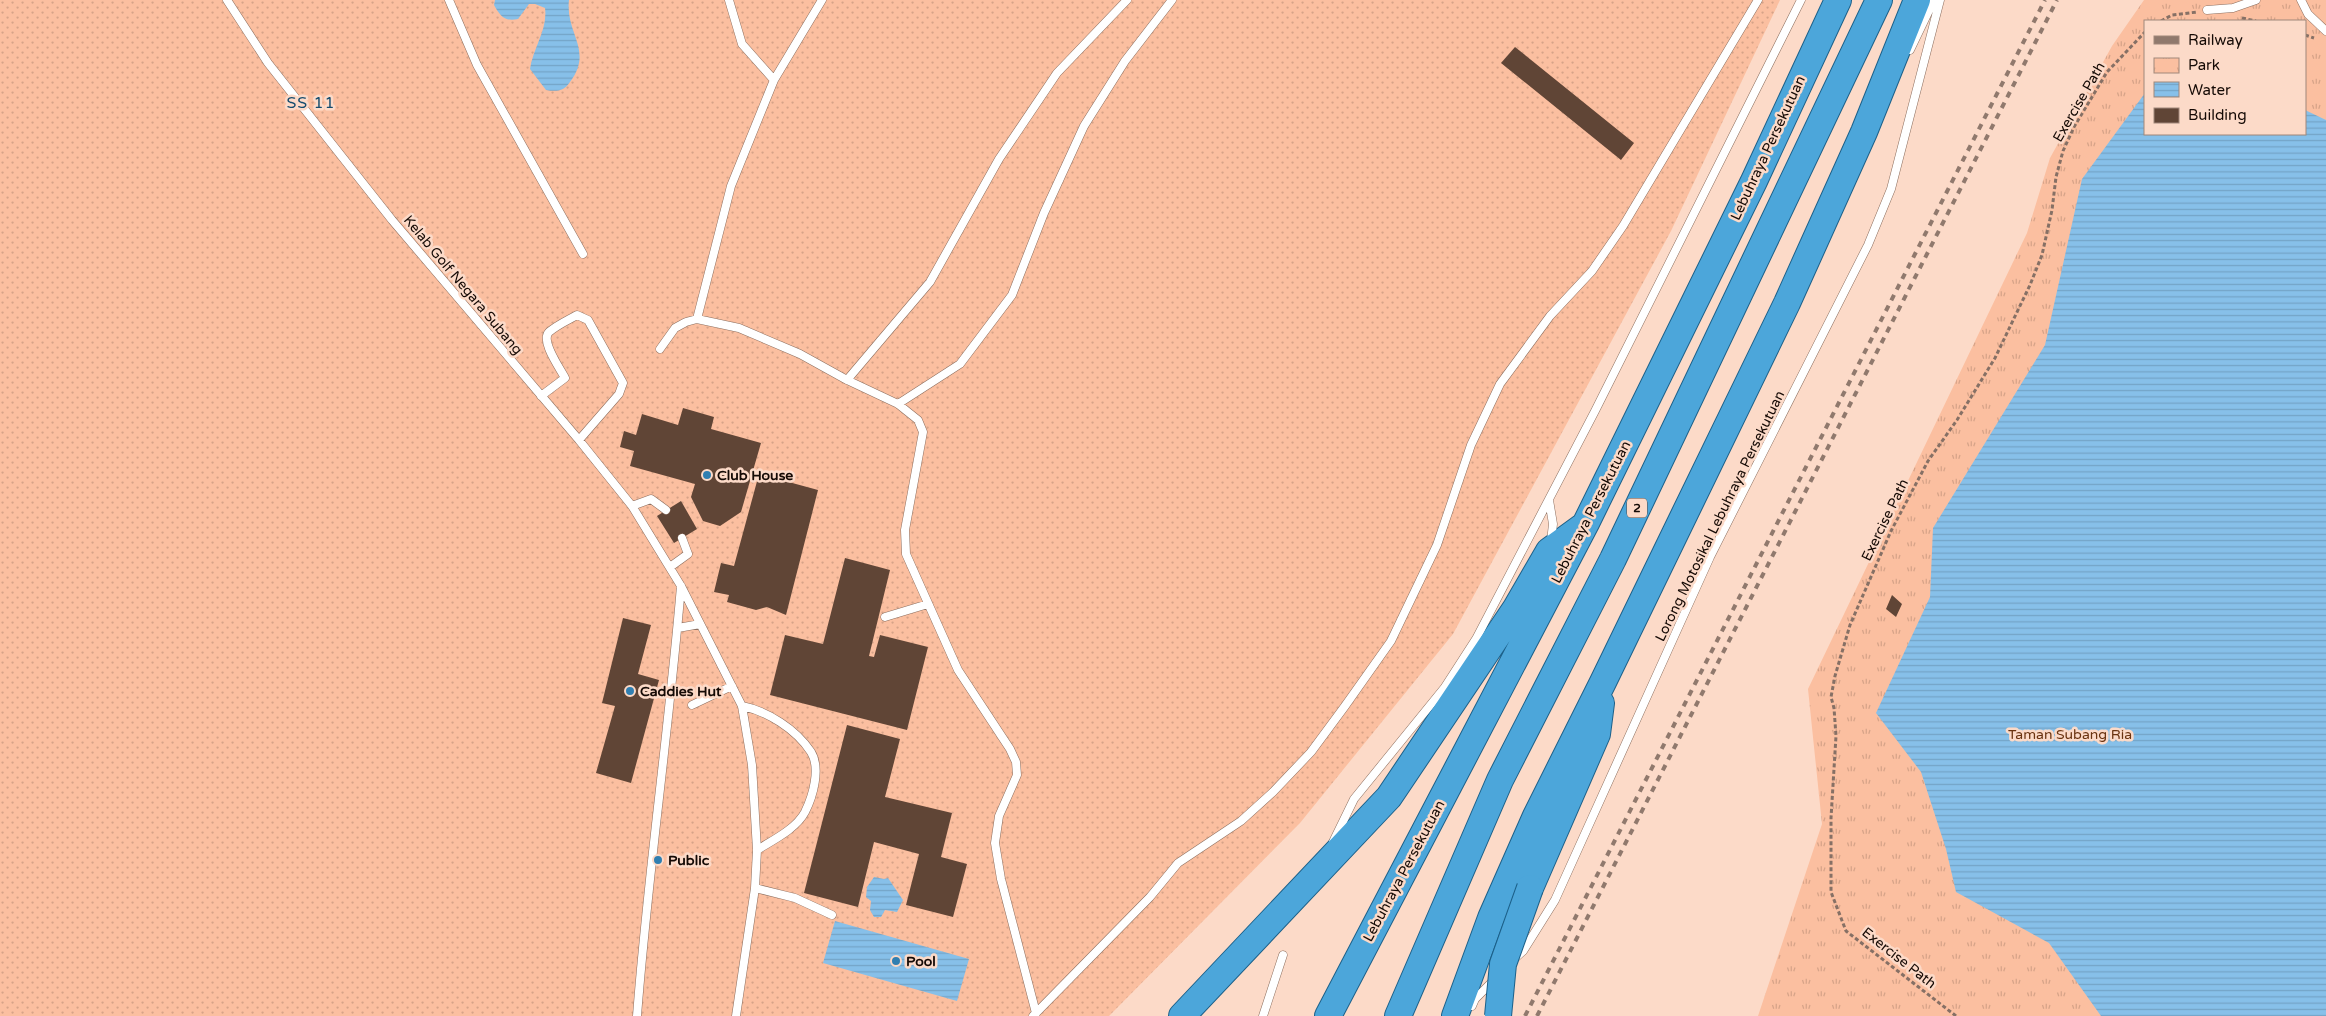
<svg xmlns="http://www.w3.org/2000/svg" width="2326" height="1016" viewBox="0 0 2326 1016" font-family="'Varela Round',sans-serif">
<defs>
<pattern id="grass-dots" width="8" height="8" patternUnits="userSpaceOnUse" patternTransform="scale(1.25)"><rect width="8" height="8" fill="#fbbfa0"/><path d="M2 2h.1M6 6h.1" fill="none" stroke="#d6a388" stroke-width="1.8" stroke-linecap="round"/></pattern>
<pattern id="park-tufts" width="24" height="20" patternUnits="userSpaceOnUse" patternTransform="scale(1.25)"><rect width="24" height="20" fill="#fbbfa0"/><path d="M3 7l-1-3M5 7V3M7 7l1-3M15 17l-1-3M17 17v-4M19 17l1-3" fill="none" stroke="#d6a388"/></pattern>
<pattern id="water-rules" width="6" height="5" patternUnits="userSpaceOnUse" patternTransform="scale(1.25)"><rect width="6" height="5" fill="#87c0e9"/><path d="M0 2.5h6" fill="none" stroke="#74a4c6"/></pattern>
</defs>
<rect width="100%" height="100%" fill="#fcdac8"/>
<!-- grass -->
<path fill="url(#grass-dots)" d="M 0,0 L 1780,0 L 1671,231 L 1453,634 L 1300,823 L 1109,1016 L 0,1016 Z"/>
<!-- park -->
<path fill="url(#park-tufts)" fill-rule="evenodd" d="M 2144,0 L 2326,0 L 2326,1016 L 1758,1016 L 1822,824 L 1808,689 L 2027,233 L 2050,158 L 2112,46 ZM 2145,21 L 2305,21 L 2305,134 L 2145,134 Z"/>
<!-- water -->
<path fill="url(#water-rules)" d="M 495,0 L 569,0 C 565,34 594,50 570,82 C 564,91 557,92 546,90 L 530,69 C 533,48 548,29 545,8 L 535,4 L 529,4 L 518,19 C 505,22 500,16 494,5 Z
M 2145,93 L 2145,134 L 2305,134 L 2305,110 L 2326,120 L 2326,1016 L 2101,1016 L 2049,943 L 1956,892 L 1946,849 L 1921,772 L 1876,713 L 1930,597 L 1933,528 L 2045,345 L 2082,179 Z
M 874,877 L 884,879 L 888,878 L 903,900 L 897,912 L 885,910 L 881,917 L 874,917 L 870,910 L 871,901 L 866,897 L 867,887 Z
M 835,921 L 969,959 L 957,1001 L 823,963 Z"/>
<!-- building -->
<path fill="#604536" d="M 1515,47 L 1634,143 L 1621,160 L 1501,63 Z
M 683,408 L 714,417 L 711,429 L 761,443 L 741,512 L 720,526 L 703,521 L 691,497 L 695,484 L 630,466 L 634,451 L 620,447 L 624,431 L 636,435 L 642,414 L 678,425 Z
M 759,474 L 818,490 L 786,615 L 767,607 L 756,610 L 727,602 L 729,595 L 714,592 L 721,563 L 734,566 Z
M 681,501 L 697,529 L 674,543 L 657,516 Z
M 845,558 L 890,570 L 869,656 L 874,657 L 880,635 L 928,647 L 907,730 L 770,695 L 785,635 L 823,644 Z
M 1892,595 L 1902,604 L 1896,617 L 1886,609 Z
M 623,618 L 651,625 L 638,674 L 659,680 L 631,783 L 596,773 L 615,706 L 602,703 Z
M 847,725 L 900,739 L 885,797 L 952,813 L 941,857 L 967,864 L 953,917 L 906,905 L 919,854 L 874,842 L 858,907 L 804,893 Z"/>
<g fill="none" stroke-linecap="round" stroke-linejoin="round">
<!-- service casing -->
<g stroke="#8d6f5f" stroke-width="9">
<path id="service" d="M 227,0 L 268,63 L 392,220 L 579,440 L 632,506 L 681,586 L 742,706 L 752,765 L 757,850 L 755,888 L 736,1016
M 449,0 L 477,65 L 583,254
M 729,0 L 742,44 L 774,80
M 2301,0 L 2308,14 L 2326,31
M 2207,10 L 2233,8 L 2256,0
M 1910,50 L 1934,0
M 697,319 L 731,186 L 774,80 L 822,0
M 660,349 L 675,328 L 686,322 L 697,319 L 739,328 L 800,354 L 847,380 L 898,404 L 918,420 L 923,432 L 905,530 L 906,554 L 958,670 L 1010,749 L 1016,762 L 1017,775 L 999,816 L 995,843 L 1001,879 L 1036,1013
M 847,380 L 930,282 L 999,159 L 1057,73 L 1127,0
M 541,396 L 565,378 C 560,368 540,341 549,332 C 557,325 568,320 577,315 L 588,320 L 623,383 L 619,394 L 579,440
M 898,404 L 960,364 L 1012,295 L 1044,213 L 1084,126 L 1125,61 L 1172,0
M 1549,500 L 1553,524 L 1551,541
M 632,506 L 651,499 L 666,510
M 670,567 L 688,554 L 682,538
M 885,617 L 928,604
M 678,628 L 700,624
M 692,705 L 732,686
M 742,706 C 767,711 796,729 811,752 C 821,768 813,796 805,812 C 796,829 773,840 757,850
M 1333,842 L 1354,799 L 1445,687 L 1476,639 L 1595,411 L 1801,0
M 755,888 L 795,898 L 832,915
M 1513,960 L 1523,951 L 1555,900 L 1710,557 L 1868,245 L 1891,189 L 1940,0
M 1472,1006 L 1475,999 L 1495,979
M 637,1016 C 648,872 669,730 681,586
M 1033,1016 L 1150,897 L 1178,863 L 1241,821 L 1273,792 L 1311,752 L 1345,706 L 1391,641 L 1437,545 L 1471,445 L 1500,384 L 1550,316 L 1592,271 L 1623,226 L 1758,0
M 1263,1016 L 1283,955"/>
</g>
<!-- trunk casing -->
<g stroke="#1c6089" stroke-width="28">
<path id="trunk" d="M 1530,888 L 1597,734 L 1601,703
M 1182,1016 L 1389,797 L 1516,608 L 1549,551 L 1582,527
M 1328,1016 L 1586,523 L 1754,181 L 1838,0
M 1398,1016 L 1500,780 L 1613,559 L 1879,0
M 1455,1016 L 1491,918 L 1536,816 L 1603,682 L 1787,303 L 1864,132 L 1917,0"/>
</g>
<!-- path -->
<path stroke="#867065" stroke-width="3" stroke-dasharray="4 2.5" stroke-linecap="butt" d="M 2242,18 L 2256,21
M 2161,21 L 2172,15 L 2197,12
M 2305,35 L 2314,38
M 1956,1016 L 1846,931 L 1831,892 L 1831,818 L 1836,736 L 1834,708 L 1831,697 L 1835,676 L 1850,625 L 1891,531 L 1928,461 L 1957,420 L 1995,358 L 2030,285 L 2042,255 L 2052,210 L 2056,177 L 2063,151 L 2074,127 L 2107,72 L 2145,32"/>
<!-- service -->
<use href="#service" stroke="#fff" stroke-width="8"/>
<!-- trunk -->
<use href="#trunk" stroke="#4ca6da" stroke-width="26"/>
<!-- rail -->
<path stroke="#90796d" stroke-width="4" stroke-dasharray="6 6" stroke-linecap="butt" d="M 1525,1016 L 2045,0
M 1537,1016 L 2057,0"/>
<!-- trunk-bridge casing -->
<g stroke="#1c6089" stroke-width="28" stroke-linecap="butt">
<path id="trunk-bridge" d="M 1498,1016 L 1503,964 L 1530,888"/>
</g>
<!-- trunk-bridge -->
<use href="#trunk-bridge" stroke="#4ca6da" stroke-width="26"/>
</g>
<!-- markers -->
<g fill="#317fb1" stroke="#fcdac8" stroke-width="2">
<circle cx="707" cy="475" r="5"/>
<circle cx="630" cy="691" r="5"/>
<circle cx="658" cy="860" r="5"/>
<circle cx="896" cy="961" r="5"/>
</g>
<g text-anchor="middle" dominant-baseline="central" stroke-width="5" stroke-linejoin="round" paint-order="stroke">
<!-- shield labels -->
<rect fill="#fcdac8" stroke="#5a4840" stroke-width="1" x="1627" y="498.5" width="20" height="19" rx="4"/>
<g font-size="12" font-weight="bold" fill="#150a05">
<text x="1637" y="508">2</text>
</g>
<!-- street labels -->
<g font-size="14" fill="#150a05" stroke="#fcdac8">
<text transform="translate(2079 102) rotate(-60)">Exercise Path</text>
<text transform="translate(1768 148) rotate(-65)">Lebuhraya Persekutuan</text>
<text transform="translate(463 285) rotate(50)">Kelab Golf Negara Subang</text>
<text transform="translate(1591 512) rotate(-63)">Lebuhraya Persekutuan</text>
<text transform="translate(1720 516) rotate(-64)">Lorong Motosikal Lebuhraya Persekutuan</text>
<text transform="translate(1885 520) rotate(-64)">Exercise Path</text>
<text transform="translate(1404 871) rotate(-62)">Lebuhraya Persekutuan</text>
<text transform="translate(1899 958) rotate(38)">Exercise Path</text>
</g>
<!-- poi labels -->
<g font-size="14" font-weight="bold" fill="#150a05" stroke="#fcdac8" text-anchor="start">
<text x="717" y="475">Club House</text>
<text x="640" y="691">Caddies Hut</text>
<text x="668" y="860">Public</text>
<text x="906" y="961">Pool</text>
</g>
<!-- park labels -->
<g font-size="14" fill="#6a3310" stroke="#fcdac8">
<text x="2070" y="734">Taman Subang Ria</text>
</g>
<!-- quarter labels -->
<g font-size="16" letter-spacing="1" fill="#154c6e" stroke="#fcdac8">
<text x="311" y="103">SS 11</text>
</g>
</g>
<!-- legend -->
<rect x="2144" y="20" width="162" height="115" fill="#fcdac8" stroke="#a0877a"/>
<rect x="2154" y="36" width="25" height="8" fill="#90796d" stroke="#a0877a"/>
<text x="2188" y="45" font-size="15" fill="#150a05">Railway</text>
<rect x="2154" y="58" width="25" height="15" fill="url(#park-tufts)" stroke="#a0877a"/>
<text x="2188" y="70" font-size="15" fill="#150a05">Park</text>
<rect x="2154" y="82" width="25" height="15" fill="url(#water-rules)" stroke="#a0877a"/>
<text x="2188" y="95" font-size="15" fill="#150a05">Water</text>
<rect x="2154" y="108" width="25" height="15" fill="#604536" stroke="#a0877a"/>
<text x="2188" y="120" font-size="15" fill="#150a05">Building</text>
</svg>
